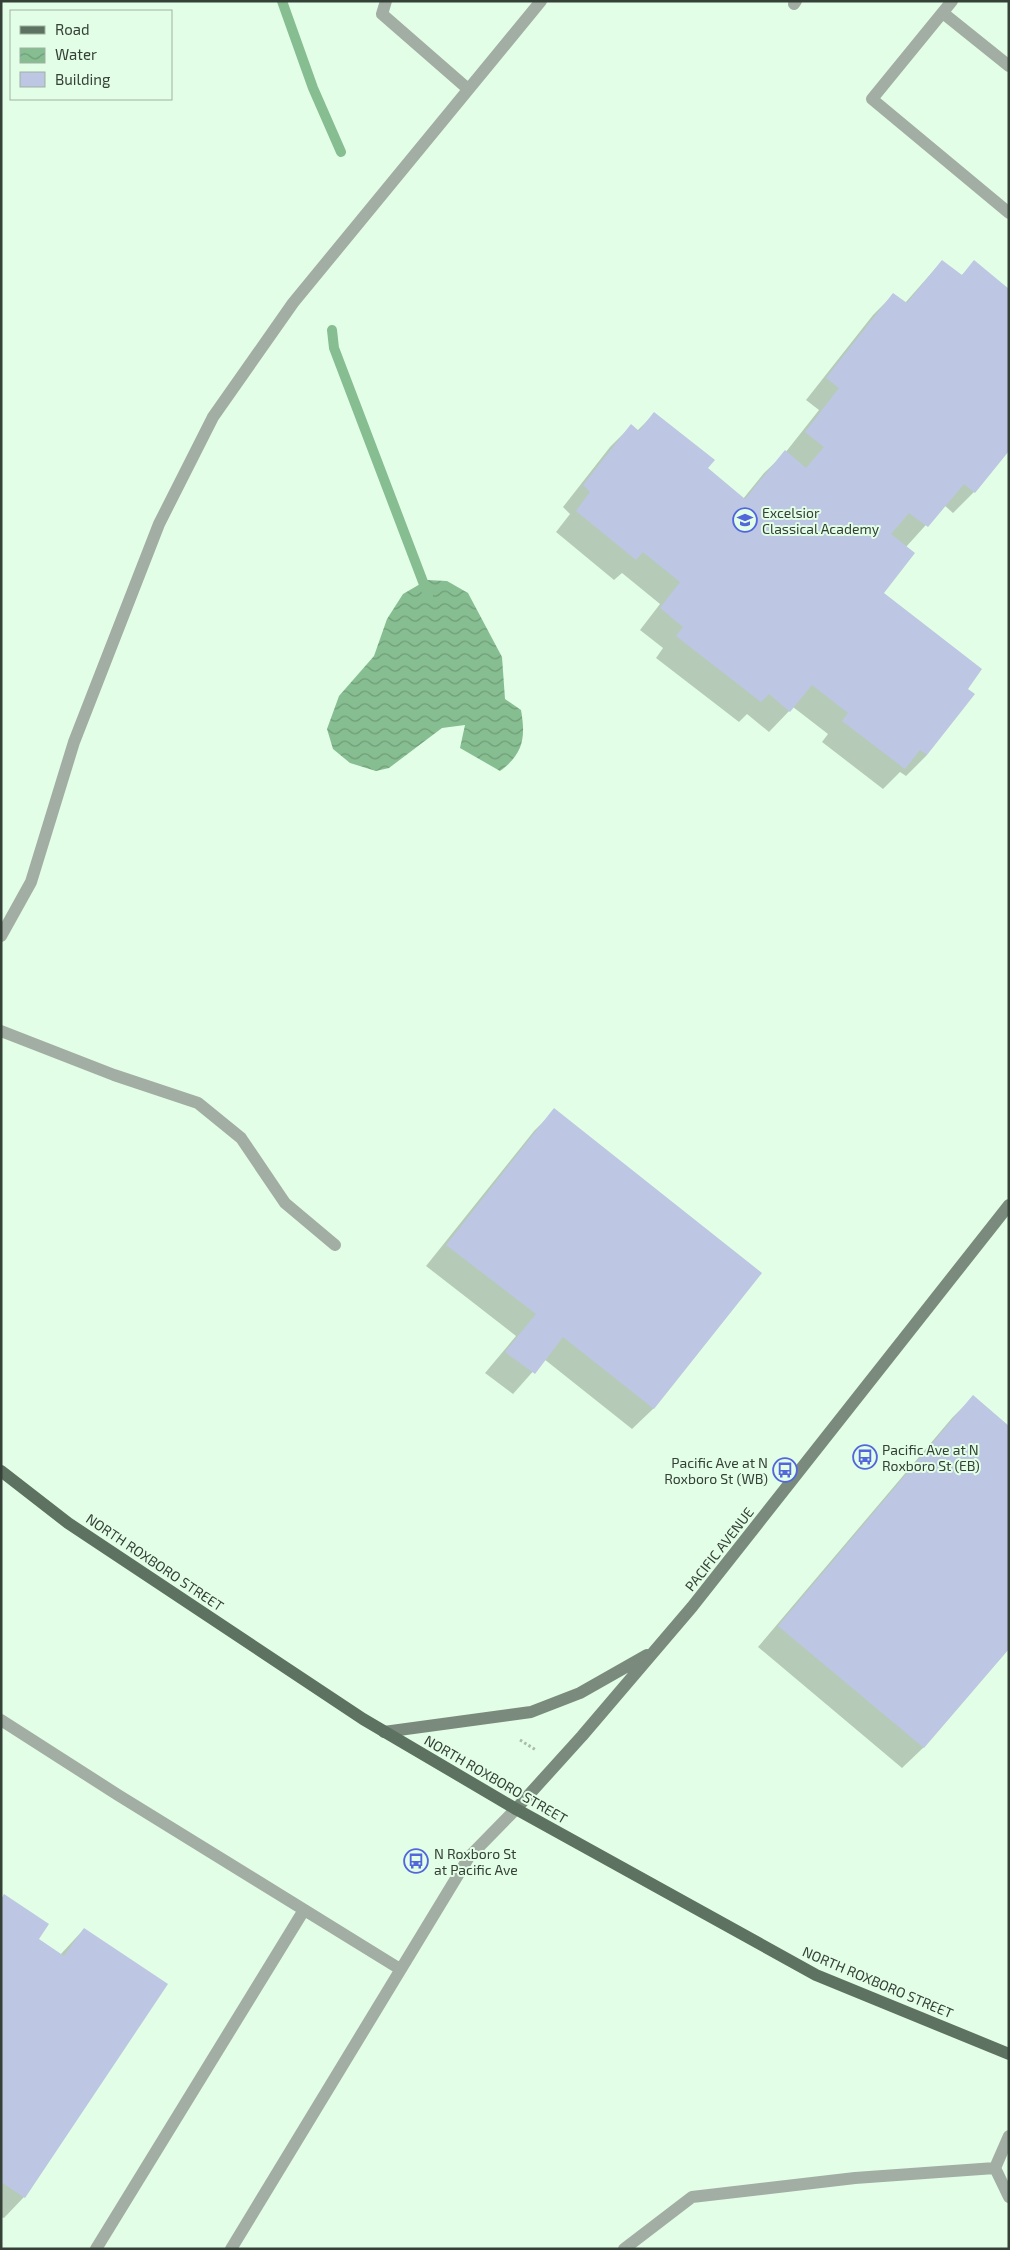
<svg xmlns="http://www.w3.org/2000/svg" width="1010" height="2250" viewBox="0 0 1010 2250" font-family="'Exo 2',sans-serif">
<defs>
<pattern id="water-waves" width="16" height="10" patternUnits="userSpaceOnUse" patternTransform="scale(1.25)"><rect width="16" height="10" fill="#87be91"/><path d="M0 5q4-4 8 0t8 0" fill="none" stroke="#6f9c77"/></pattern>
</defs>
<rect width="100%" height="100%" fill="#e3fee7"/>
<!-- water -->
<path fill="url(#water-waves)" d="M 427,580 L 447,581 L 468,593 L 502,657 L 505,699 L 521,710 C 526,738 523,754 500,771 L 460,748 L 465,725 L 442,728 L 389,768 L 376,771 L 350,763 L 333,749 L 327,729 L 339,696 L 374,656 L 387,619 L 403,594 Z"/>
<!-- shadow -->
<path fill="#0003" d="M 942,261 L 961,276 L 975,262 L 1009,449 L 974,492 L 953,513 L 944,505 L 906,547 L 882,593 L 927,755 L 906,776 L 900,772 L 883,789 L 822,742 L 828,734 L 793,707 L 769,732 L 747,714 L 739,722 L 656,658 L 663,648 L 640,630 L 660,604 L 622,573 L 614,580 L 556,532 L 570,514 L 563,507 L 610,447 L 631,426 L 637,431 L 654,414 L 706,469 L 743,499 L 764,473 L 785,453 L 819,410 L 806,400 L 873,315 L 894,294 L 905,303 Z
M 555,1110 L 760,1273 L 653,1409 L 632,1429 L 544,1359 L 513,1394 L 485,1373 L 516,1336 L 426,1266 L 534,1131 Z
M 973,1397 L 1009,1647 L 923,1748 L 902,1768 L 758,1647 L 952,1418 Z
M 1,1899 L 37,1940 L 60,1955 L 84,1929 L 24,2197 L 4,2218 L 1,2217 Z"/>
<g fill="none" stroke-linecap="round" stroke-linejoin="round">
<!-- stream -->
<path stroke="#87be91" stroke-width="10" d="M 282,1 L 313,88 L 341,152
M 332,330 L 334,348 L 428,595"/>
</g>
<!-- building -->
<path fill="#bdc6e3" d="M 942,260 L 962,275 L 974,260 L 1009,289 L 1009,451 L 975,493 L 964,484 L 928,527 L 909,513 L 891,534 L 915,553 L 884,593 L 982,669 L 968,689 L 975,694 L 927,755 L 920,750 L 905,769 L 842,721 L 848,713 L 812,685 L 790,712 L 769,694 L 761,702 L 676,636 L 683,627 L 660,608 L 680,582 L 643,552 L 636,560 L 576,511 L 590,492 L 583,485 L 631,424 L 639,431 L 654,412 L 715,460 L 708,468 L 745,499 L 785,450 L 806,468 L 824,447 L 805,432 L 839,388 L 826,378 L 893,293 L 907,303 Z
M 554,1108 L 762,1273 L 654,1409 L 563,1337 L 535,1374 L 505,1352 L 536,1314 L 446,1245 Z
M 973,1395 L 1009,1426 L 1009,1649 L 924,1748 L 778,1626 Z
M 4,1894 L 49,1924 L 39,1939 L 64,1956 L 84,1928 L 168,1984 L 25,2198 L 1,2182 L 1,1899 Z"/>
<g fill="none" stroke-linecap="round" stroke-linejoin="round">
<!-- path -->
<path stroke="#a7bcaa" stroke-width="3" stroke-dasharray="2.5 2.5" stroke-linecap="butt" d="M 520,1740 L 536,1750"/>
<!-- lane -->
<path stroke="#a2aea4" stroke-width="12" d="M 386,1 L 382,14 L 468,89
M 952,1 L 872,99 L 1009,213
M 794,4 L 796,1
M 943,13 L 1009,66
M 1,936 L 31,882 L 74,742 L 159,524 L 213,417 L 293,303 L 541,1
M 1,1031 L 114,1075 L 198,1103 L 241,1138 L 285,1203 L 335,1245
M 1,1720 L 118,1795 L 400,1969
M 1009,2136 L 995,2168 L 1009,2197
M 96,2249 L 304,1910
M 231,2249 L 469,1857 L 516,1809
M 624,2249 L 692,2197 L 855,2178 L 995,2168"/>
<!-- secondary -->
<path stroke="#7a8b7d" stroke-width="12" d="M 384,1732 L 531,1712 L 580,1693 L 647,1655
M 516,1809 L 582,1736 L 692,1607 L 1009,1205"/>
<!-- primary -->
<path stroke="#5e7261" stroke-width="12" d="M 1,1471 L 68,1523 L 363,1719 L 516,1809 L 816,1975 L 1009,2054"/>
</g>
<!-- icons -->
<defs>
<g id="school-ring" transform="scale(1.25)"><circle r="9.5" fill="#e3fee7" stroke="#5367dd" stroke-width="1.5"/><path d="M0-5L7-2L0 1L-7-2ZM-4 1L0 2.5L4 1V4Q0 6-4 4Z" fill="#5367dd"/></g>
<g id="bus-ring" transform="scale(1.25)"><circle r="9.5" fill="#e3fee7" stroke="#5367dd" stroke-width="1.5"/><path d="M-5-6H5V4H4V6H2V4H-2V6H-4V4H-5ZM-3.5-4V0h7V-4ZM-3.5 1.2v1.5H-2V1.2ZM2 1.2v1.5H3.5V1.2Z" fill="#5367dd"/></g>
</defs>
<g fill-rule="evenodd">
<use href="#school-ring" x="745" y="520"/>
<use href="#bus-ring" x="865" y="1457"/>
<use href="#bus-ring" x="785" y="1470"/>
<use href="#bus-ring" x="416" y="1861"/>
</g>
<g text-anchor="middle" dominant-baseline="central" stroke-width="4" stroke-linejoin="round" paint-order="stroke">
<!-- poi labels -->
<g font-size="14" fill="#354037" stroke="#e3fee7" text-anchor="start">
<text x="762" y="512">Excelsior<tspan x="762" dy="16">Classical Academy</tspan></text>
<text x="882" y="1449">Pacific Ave at N<tspan x="882" dy="16">Roxboro St (EB)</tspan></text>
<text x="768" y="1462" text-anchor="end">Pacific Ave at N<tspan x="768" dy="16">Roxboro St (WB)</tspan></text>
<text x="434" y="1853">N Roxboro St<tspan x="434" dy="16">at Pacific Ave</tspan></text>
</g>
<!-- street labels -->
<g font-size="14" fill="#354037" stroke="#e3fee7">
<text transform="translate(719 1549) rotate(-52)">PACIFIC AVENUE</text>
<text transform="translate(155 1562) rotate(34)">NORTH ROXBORO STREET</text>
<text transform="translate(496 1779) rotate(30)">NORTH ROXBORO STREET</text>
<text transform="translate(878 1982) rotate(23)">NORTH ROXBORO STREET</text>
</g>
</g>
<!-- border -->
<rect width="1010" height="2250" fill="none" stroke="#354037" stroke-width="5"/>
<!-- legend -->
<rect x="10" y="10" width="162" height="90" fill="#e3fee7" stroke="#9db2a1"/>
<rect x="20" y="26" width="25" height="8" fill="#5e7261" stroke="#9db2a1"/>
<text x="55" y="35" font-size="15" fill="#354037">Road</text>
<rect x="20" y="48" width="25" height="15" fill="url(#water-waves)" stroke="#9db2a1"/>
<text x="55" y="60" font-size="15" fill="#354037">Water</text>
<rect x="20" y="72" width="25" height="15" fill="#bdc6e3" stroke="#9db2a1"/>
<text x="55" y="85" font-size="15" fill="#354037">Building</text>
</svg>
